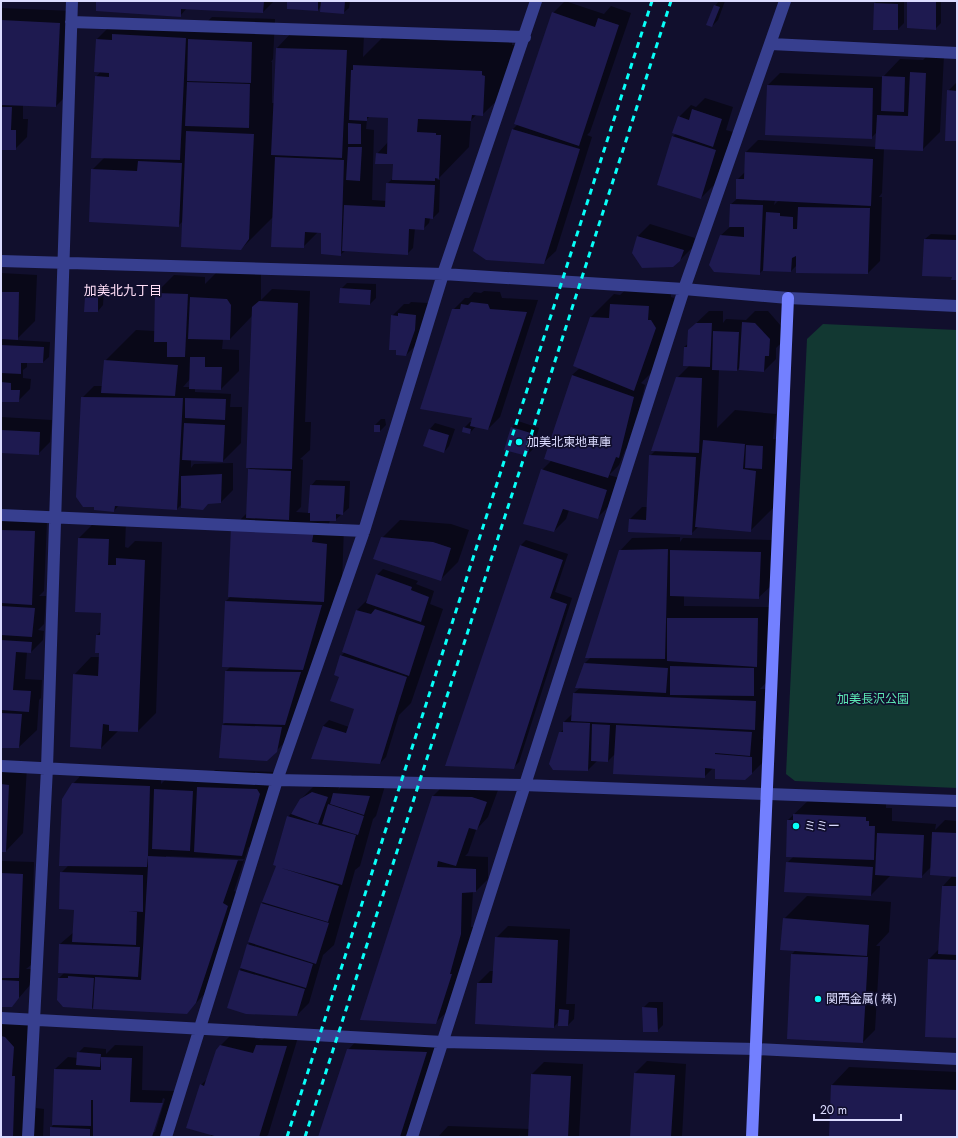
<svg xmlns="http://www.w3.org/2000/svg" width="958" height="1138" viewBox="0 0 958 1138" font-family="Jost,'Noto Sans JP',sans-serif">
<rect width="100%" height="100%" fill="#110f2d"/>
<!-- green -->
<path fill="#123832" d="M 823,324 L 957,330 L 957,788 L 795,781 L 786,774 L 807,339 Z"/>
<!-- shadow -->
<path fill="#0007" fill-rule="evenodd" d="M 97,1 L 274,1 L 263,12 L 187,8 L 180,16 Z
M 288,1 L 350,1 L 349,8 L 343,13 L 321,6 L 318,10 Z
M 565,1 L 604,14 L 611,6 L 631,13 L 590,132 L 587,135 L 592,137 L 556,251 L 543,263 L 474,250 L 513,129 L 518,124 L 553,13 Z
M 719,1 L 725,1 L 718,20 L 712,26 L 715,6 Z
M 877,1 L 904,1 L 904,23 L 898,29 L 874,29 L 875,3 Z
M 909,1 L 941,1 L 941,23 L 935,29 Z
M 1,8 L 72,11 L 74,88 L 56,106 L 23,105 L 23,119 L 28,119 L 27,137 L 15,149 L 1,149 Z
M 212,17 L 275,19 L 273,59 L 271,62 L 272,62 L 272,103 L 274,103 L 277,48 L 294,30 L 364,33 L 363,57 L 385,35 L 512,41 L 512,45 L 515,45 L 514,84 L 483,114 L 477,114 L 471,120 L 469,147 L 437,180 L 440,180 L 439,212 L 433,218 L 430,218 L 429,223 L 423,229 L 415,228 L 413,248 L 407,254 L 345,251 L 340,255 L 322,232 L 318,232 L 303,247 L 273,217 L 241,249 L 183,221 L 178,226 L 92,170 L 105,157 L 96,77 L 101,71 L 97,39 L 109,27 L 197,32 ZM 370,116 L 390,117 L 388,142 L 377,154 L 394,163 L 393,178 L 387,184 L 387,201 L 372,200 L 374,130 L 366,129 L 367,119 Z
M 928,55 L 944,55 L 940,132 L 922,150 L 884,148 L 882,193 L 879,197 L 882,197 L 880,261 L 868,273 L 797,265 L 791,271 L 763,270 L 759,274 L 720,236 L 730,227 L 730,205 L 737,199 L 737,180 L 745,172 L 746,152 L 758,140 L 876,147 L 877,132 L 871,138 L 768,85 L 780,73 L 883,77 L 900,59 L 923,60 ZM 775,200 L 779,200 L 774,205 Z
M 957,82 L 957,140 L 948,91 Z
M 705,98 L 733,107 L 726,130 L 733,132 L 719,180 L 701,198 L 672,137 L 676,134 L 679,117 L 691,105 L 696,107 Z
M 650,224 L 695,238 L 692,248 L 680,260 L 633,253 L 638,236 Z
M 931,234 L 957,235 L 957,279 L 953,276 L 925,239 Z
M 222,267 L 261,273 L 261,300 L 272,289 L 310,291 L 305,422 L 311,422 L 310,450 L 300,459 L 303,460 L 301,507 L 296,512 L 309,513 L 311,486 L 316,480 L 350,481 L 349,508 L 335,520 L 330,520 L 329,524 L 344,526 L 342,583 L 337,588 L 339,588 L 299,728 L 267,760 L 223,725 L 226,722 L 226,671 L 231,666 L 226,601 L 231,596 L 232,528 L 247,513 L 248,470 L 251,467 L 252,316 L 230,339 L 223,339 L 222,349 L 239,350 L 239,371 L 221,389 L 195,388 L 195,392 L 231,394 L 230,407 L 242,407 L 241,443 L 223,461 L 191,459 L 191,468 L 194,464 L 233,463 L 233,490 L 221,502 L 182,504 L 177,509 L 119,505 L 114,511 L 82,398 L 94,386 L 102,386 L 105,361 L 136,330 L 155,331 L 156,293 L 174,275 L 205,277 L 205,284 ZM 190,379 L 190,387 L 183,387 Z
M 1,273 L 37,275 L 35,321 L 16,340 L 50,342 L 49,357 L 43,362 L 27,362 L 27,367 L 23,370 L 23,378 L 31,379 L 30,389 L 18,401 L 1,401 Z
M 634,282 L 671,283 L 671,297 L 674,298 L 678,305 L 657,367 L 641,383 L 645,385 L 631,445 L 625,450 L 619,465 L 609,475 L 619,478 L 609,506 L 597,518 L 569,510 L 566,519 L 554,531 L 542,470 L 552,460 L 572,375 L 580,368 L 591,317 L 614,294 L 620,295 Z
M 347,283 L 376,284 L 376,298 L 370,304 L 341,289 Z
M 96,288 L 104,288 L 103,305 L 98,311 L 86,297 Z
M 484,291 L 500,292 L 502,298 L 538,300 L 500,417 L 488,429 L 476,426 L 470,433 L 464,428 L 470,422 L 472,422 L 473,417 L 453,310 L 465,298 L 469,298 L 474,292 L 481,293 Z
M 411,302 L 428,303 L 427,317 L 418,343 L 406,355 L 392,316 L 404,304 L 409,304 Z
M 709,311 L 723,311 L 723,323 L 726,319 L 746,320 L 755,311 L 768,311 L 781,326 L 781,343 L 776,348 L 776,359 L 764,371 L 740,367 L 737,370 L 719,369 L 717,428 L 735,410 L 776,414 L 773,439 L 787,440 L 781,500 L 750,531 L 699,526 L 691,534 L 629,531 L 630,519 L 642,507 L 647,507 L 650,456 L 655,451 L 677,378 L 690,365 L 684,365 L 684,347 L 689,343 L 689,330 Z
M 1,417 L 52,420 L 50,442 L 38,454 L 1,452 Z
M 381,419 L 385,419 L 386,425 L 380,431 L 375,425 Z
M 518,421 L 539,428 L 533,449 L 527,455 L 505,449 L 512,427 Z
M 435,423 L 455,429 L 449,446 L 444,452 L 424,446 L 430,429 Z
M 1,518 L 47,520 L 44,591 L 39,596 L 46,596 L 44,624 L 38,630 L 44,631 L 43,640 L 31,652 L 27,652 L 25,679 L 42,680 L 41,698 L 39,700 L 37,730 L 19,747 L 1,747 Z
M 97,520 L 126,521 L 125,547 L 128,548 L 135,541 L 162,542 L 156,713 L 138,731 L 119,730 L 101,748 L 74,675 L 91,657 L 100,657 L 97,635 L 101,631 L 102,612 L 76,611 L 79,538 Z
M 400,520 L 451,524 L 469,530 L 458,562 L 440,580 L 382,538 Z
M 680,537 L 680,542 L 683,538 L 772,540 L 771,586 L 758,598 L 684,595 L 684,606 L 770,607 L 776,672 L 760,689 L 768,689 L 767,717 L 763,721 L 762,739 L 770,740 L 769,756 L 751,774 L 713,768 L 704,777 L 616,753 L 608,761 L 597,761 L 588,770 L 560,733 L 564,729 L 564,722 L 572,714 L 574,693 L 581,687 L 584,664 L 591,657 L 620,551 L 632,538 Z
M 526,540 L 568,554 L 555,592 L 572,598 L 519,762 L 513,768 L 520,546 Z
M 383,569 L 418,581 L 416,584 L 434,591 L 430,604 L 443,609 L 411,703 L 399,715 L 386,757 L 380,763 L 323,726 L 329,720 L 349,727 L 355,708 L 340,676 L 341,656 L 345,652 L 343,651 L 357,610 L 369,598 L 377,575 Z
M 1,766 L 27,767 L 23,833 L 6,851 L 1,851 Z
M 215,770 L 275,772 L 259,837 L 248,848 L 234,891 L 240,894 L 208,990 L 187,1013 L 95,1005 L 92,1008 L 63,1006 L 59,978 L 65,972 L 60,944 L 74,932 L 75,909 L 61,873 L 69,865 L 73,784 L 85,771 L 161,775 L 161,784 L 173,772 L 211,774 ZM 166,856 L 244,859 L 243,861 L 166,858 Z
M 352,775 L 387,779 L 376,816 L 373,819 L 360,866 L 355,870 L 334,945 L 323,955 L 309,1003 L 297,1015 L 228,1007 L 262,904 L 277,865 L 288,817 L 294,810 L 301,799 L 313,787 L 340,785 L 338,790 Z
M 445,784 L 498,790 L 488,817 L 476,830 L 468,853 L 465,856 L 488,857 L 488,879 L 476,891 L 473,891 L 471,927 L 475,927 L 454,1005 L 436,1022 L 433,796 Z
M 812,797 L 886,804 L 886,808 L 892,808 L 892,821 L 936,824 L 935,830 L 945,820 L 957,821 L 957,1037 L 929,959 L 940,948 L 943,886 L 953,875 L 931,867 L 921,877 L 891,875 L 871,895 L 787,863 L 794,856 L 788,820 Z
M 1,861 L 34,862 L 31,965 L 26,969 L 31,969 L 30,985 L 12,1006 L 1,1006 Z
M 807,896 L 891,902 L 889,932 L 876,946 L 880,946 L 875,1030 L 863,1042 L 788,1038 L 792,954 L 796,950 L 784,919 Z
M 508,926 L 570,929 L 566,1004 L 575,1004 L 574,1019 L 568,1025 L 559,1021 L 554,1027 L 478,983 L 490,971 L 494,971 L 496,938 Z
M 649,1002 L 663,1002 L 663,1025 L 657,1031 L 643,1008 Z
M 1,1013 L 28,1014 L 37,1054 L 36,1108 L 44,1109 L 43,1137 L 1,1137 Z
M 233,1033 L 262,1040 L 269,1034 L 299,1034 L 268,1135 L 265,1137 L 210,1137 L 212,1134 L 201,1085 L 207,1079 L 221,1045 Z
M 360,1037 L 439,1040 L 408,1133 L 404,1137 L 319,1137 L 348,1050 Z
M 115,1045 L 143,1046 L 142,1090 L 174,1091 L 161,1132 L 165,1132 L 163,1137 L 51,1137 L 51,1128 L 54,1124 L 55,1069 L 68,1057 L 78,1058 L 78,1053 L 84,1047 L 106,1049 L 106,1054 ZM 163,1098 L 165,1099 L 155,1132 L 153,1132 Z
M 647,1061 L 686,1064 L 682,1137 L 631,1137 L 635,1073 Z
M 544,1062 L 583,1064 L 579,1137 L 521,1137 L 519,1135 L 519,1137 L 438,1137 L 448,1126 L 529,1129 L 532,1074 Z
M 849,1067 L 957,1072 L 957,1137 L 830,1137 L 832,1085 Z"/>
<!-- building -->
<path fill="#1e1a50" d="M 96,1 L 264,1 L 263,13 L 181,9 L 181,17 L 96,11 Z
M 287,1 L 318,1 L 318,11 L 287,9 Z
M 321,1 L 345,1 L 344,14 L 320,12 Z
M 907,1 L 936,1 L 936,30 L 907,28 Z
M 874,3 L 898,4 L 898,30 L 873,30 Z
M 714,5 L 720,7 L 712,27 L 706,25 Z
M 552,12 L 595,27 L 598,18 L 619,25 L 579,146 L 514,124 Z
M 1,20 L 60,23 L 56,107 L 1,105 Z
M 112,34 L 186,38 L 180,160 L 91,158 L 95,76 L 109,77 L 109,73 L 94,72 L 96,39 L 112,40 Z
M 188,39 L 252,42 L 251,83 L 187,81 Z
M 276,48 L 347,50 L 342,158 L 271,155 Z
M 353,65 L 482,71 L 482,75 L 485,76 L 483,116 L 472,115 L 471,121 L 418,119 L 417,132 L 436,133 L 436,135 L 441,135 L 439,179 L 435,178 L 435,181 L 392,180 L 393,164 L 375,164 L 376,153 L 387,154 L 388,118 L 367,117 L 367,121 L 349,120 L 351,70 L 353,70 Z
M 910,72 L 926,73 L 923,151 L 875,149 L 877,115 L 908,116 Z
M 882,76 L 905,77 L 904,112 L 881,111 Z
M 187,82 L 250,84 L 249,128 L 185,126 Z
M 767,85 L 873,88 L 872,139 L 765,135 Z
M 947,90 L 957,91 L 957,141 L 945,141 Z
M 1,107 L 12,107 L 11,130 L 16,130 L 16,150 L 1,150 Z
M 692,109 L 722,119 L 713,147 L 672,133 L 678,116 L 689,120 Z
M 348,123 L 361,124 L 361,144 L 348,144 Z
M 512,129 L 580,149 L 544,264 L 486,260 L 473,251 Z
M 186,131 L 254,134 L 249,239 L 241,250 L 181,247 Z
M 672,136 L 716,150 L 701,199 L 657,185 Z
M 348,147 L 362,147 L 360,181 L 346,180 Z
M 745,152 L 873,159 L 871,206 L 736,199 L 736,179 L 744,179 Z
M 275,157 L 344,160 L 341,256 L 321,254 L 321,233 L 305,232 L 304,248 L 271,247 Z
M 138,161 L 182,163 L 179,227 L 89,222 L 91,169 L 137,171 Z
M 386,183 L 435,185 L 433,219 L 425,218 L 424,230 L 409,229 L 408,255 L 342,251 L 344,205 L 385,207 Z
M 730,204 L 763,205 L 760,275 L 714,272 L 709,265 L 720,235 L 744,237 L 744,227 L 729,227 Z
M 798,207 L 870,208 L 868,274 L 796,273 L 796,256 L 792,258 L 791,272 L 763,271 L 766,212 L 780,213 L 780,216 L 793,217 L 793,229 L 797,229 Z
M 637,236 L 684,250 L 680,261 L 673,267 L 642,268 L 632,253 Z
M 924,239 L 957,240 L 957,280 L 951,280 L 952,277 L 922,276 Z
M 340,288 L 371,290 L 370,305 L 339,303 Z
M 1,292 L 19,292 L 18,340 L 1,339 Z
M 89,293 L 98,293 L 98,312 L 84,312 L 85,297 Z
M 155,293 L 188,294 L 185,357 L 167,357 L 167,342 L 154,342 Z
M 190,297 L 227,299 L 231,305 L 230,340 L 188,339 Z
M 259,301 L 298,303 L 292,469 L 246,468 L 252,307 Z
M 471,302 L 488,304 L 490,309 L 527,312 L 488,430 L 470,426 L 472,418 L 420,409 L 452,309 L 460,309 L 461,304 L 468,305 Z
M 610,304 L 649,306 L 648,320 L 651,320 L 656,328 L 634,391 L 573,366 L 590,317 L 609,318 Z
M 398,313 L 416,315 L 415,330 L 406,356 L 396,355 L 396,350 L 389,350 L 391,315 L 398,316 Z
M 742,322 L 755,323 L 770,339 L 769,356 L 765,356 L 764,372 L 739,370 Z
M 696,323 L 712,323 L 710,367 L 683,366 L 684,347 L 687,347 L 688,330 Z
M 713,331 L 739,332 L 737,371 L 712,370 Z
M 1,345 L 44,347 L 43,363 L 21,363 L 21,374 L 1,373 Z
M 190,357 L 205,357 L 205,367 L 222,367 L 221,390 L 189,389 Z
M 104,360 L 178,365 L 175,396 L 101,393 Z
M 572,375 L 634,397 L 619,458 L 616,457 L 608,478 L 544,459 Z
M 676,377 L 702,378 L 699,453 L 651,451 Z
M 1,382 L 11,383 L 11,390 L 20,390 L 19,402 L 1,402 Z
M 81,397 L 183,398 L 177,510 L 115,506 L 114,512 L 94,510 L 94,507 L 83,507 L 76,497 Z
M 185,398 L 226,399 L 225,420 L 185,418 Z
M 184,423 L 225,425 L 223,462 L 182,460 Z
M 374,425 L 380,425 L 380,432 L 374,432 Z
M 463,427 L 471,429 L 470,434 L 462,432 Z
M 511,427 L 534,434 L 527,456 L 504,450 Z
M 429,429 L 449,435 L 444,453 L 423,446 Z
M 1,430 L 40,432 L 39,455 L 1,453 Z
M 703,440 L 745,444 L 743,469 L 756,471 L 751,532 L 695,527 Z
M 746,445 L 763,446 L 762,469 L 745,468 Z
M 649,455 L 696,457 L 692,535 L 628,532 L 629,519 L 646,520 Z
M 248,469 L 291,471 L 289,520 L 246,518 Z
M 541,469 L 607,490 L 598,519 L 563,509 L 554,532 L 523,524 Z
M 222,474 L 221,503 L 208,504 L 203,510 L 181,508 L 181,476 Z
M 310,485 L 345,486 L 343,515 L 336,514 L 336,521 L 310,521 L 310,513 L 308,513 Z
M 231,527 L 314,531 L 312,542 L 327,544 L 324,602 L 228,597 Z
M 1,530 L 35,531 L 32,605 L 1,603 Z
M 381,537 L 433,542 L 451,548 L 441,581 L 373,559 Z
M 78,538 L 109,539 L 108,565 L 116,565 L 116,558 L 145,560 L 138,732 L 109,731 L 109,725 L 103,724 L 101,749 L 70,747 L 73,674 L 98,676 L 99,653 L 95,653 L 96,635 L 100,635 L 101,613 L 75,612 Z
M 520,545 L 563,560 L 550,598 L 567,604 L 514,769 L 445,766 Z
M 668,549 L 665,659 L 585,658 L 619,550 Z
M 670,550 L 761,552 L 759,599 L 670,596 Z
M 376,574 L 412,587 L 411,590 L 429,597 L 421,622 L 366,603 Z
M 225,601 L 322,605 L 303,670 L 222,667 Z
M 1,606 L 35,608 L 32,637 L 1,635 Z
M 375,609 L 425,626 L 409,676 L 342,652 L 356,610 L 371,614 Z
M 667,618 L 758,618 L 757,667 L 667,661 Z
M 1,640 L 32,642 L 31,653 L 16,652 L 13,690 L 31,691 L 29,712 L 1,710 Z
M 340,655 L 407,677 L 380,764 L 311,759 L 323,726 L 346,733 L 354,709 L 330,701 L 339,677 L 334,675 Z
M 584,663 L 668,668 L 666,693 L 575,688 Z
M 670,666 L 754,668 L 754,696 L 670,695 Z
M 225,671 L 301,672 L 285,725 L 223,723 Z
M 573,693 L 756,701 L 755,730 L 571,721 Z
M 1,713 L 22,714 L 19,748 L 1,748 Z
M 563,722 L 590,723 L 588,771 L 553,770 L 549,764 L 559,732 L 563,732 Z
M 592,724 L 610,725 L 608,762 L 591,761 Z
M 222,725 L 282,727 L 277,752 L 267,761 L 219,758 Z
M 616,725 L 752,732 L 750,756 L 715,753 L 715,754 L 752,757 L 752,774 L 745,780 L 715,779 L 715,769 L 705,768 L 705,778 L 613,774 Z
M 72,783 L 150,786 L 148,856 L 238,860 L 223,903 L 228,906 L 196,1003 L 187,1014 L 93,1009 L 95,977 L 141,980 L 148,866 L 148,856 L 147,867 L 59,866 L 62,799 Z
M 1,784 L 9,785 L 6,852 L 1,852 Z
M 197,787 L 257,789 L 260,794 L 242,856 L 194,852 Z
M 154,789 L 193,791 L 190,851 L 152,849 Z
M 312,792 L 328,797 L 318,824 L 291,814 L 300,799 Z
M 333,793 L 370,796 L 364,815 L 330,804 Z
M 432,796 L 472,797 L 487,802 L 477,830 L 469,828 L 456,866 L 438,861 L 437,867 L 419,866 L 476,869 L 476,892 L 462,893 L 461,934 L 450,974 L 452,974 L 436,1024 L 360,1020 Z
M 328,804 L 364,816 L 358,835 L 322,824 Z
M 793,814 L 866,817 L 866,821 L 869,821 L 869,826 L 875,826 L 874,860 L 786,857 L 787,820 L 793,820 Z
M 287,816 L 356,835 L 342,885 L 281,868 L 339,886 L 328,922 L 262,902 L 276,866 L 273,865 Z
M 932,832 L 957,833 L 957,877 L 930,875 Z
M 877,833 L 924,835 L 922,878 L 875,875 Z
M 786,862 L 873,867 L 871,896 L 784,892 Z
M 60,872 L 143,875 L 143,912 L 128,911 L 137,912 L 136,945 L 72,942 L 74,910 L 59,909 Z
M 1,873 L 23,874 L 19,978 L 1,978 Z
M 942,886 L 957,886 L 957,955 L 938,954 Z
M 261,903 L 329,923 L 316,964 L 248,942 Z
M 783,918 L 869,925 L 867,956 L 780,950 Z
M 495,937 L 558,940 L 554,1028 L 475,1024 L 477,983 L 492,983 Z
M 59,944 L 140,947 L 138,977 L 58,973 Z
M 247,944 L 313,964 L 306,988 L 240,968 Z
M 791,954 L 868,957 L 863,1043 L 787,1039 Z
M 928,959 L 957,960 L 957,1038 L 925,1037 Z
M 239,970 L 305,989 L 297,1016 L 246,1014 L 227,1008 Z
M 68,976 L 94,978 L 92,1009 L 63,1007 L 57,1000 L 58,978 L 68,978 Z
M 1,980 L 19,981 L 19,998 L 12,1007 L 1,1007 Z
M 642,1007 L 657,1008 L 658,1032 L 643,1032 Z
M 559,1009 L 569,1010 L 568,1026 L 558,1026 Z
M 1,1036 L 5,1037 L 14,1047 L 12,1076 L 15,1076 L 13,1137 L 1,1137 Z
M 220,1045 L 253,1053 L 256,1045 L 287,1046 L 259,1137 L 218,1137 L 186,1128 L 200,1084 L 204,1086 L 216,1050 Z
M 347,1049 L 427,1052 L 400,1137 L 318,1137 Z
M 77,1052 L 101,1054 L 100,1067 L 76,1065 Z
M 101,1057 L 132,1058 L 130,1102 L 163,1103 L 152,1137 L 93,1137 L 93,1100 L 91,1100 L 91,1126 L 52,1125 L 54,1069 L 101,1070 Z
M 634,1073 L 675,1075 L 671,1137 L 630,1137 Z
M 531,1074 L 571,1076 L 568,1137 L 528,1137 Z
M 831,1085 L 957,1090 L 957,1137 L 829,1137 Z
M 50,1127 L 90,1129 L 90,1137 L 50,1137 Z"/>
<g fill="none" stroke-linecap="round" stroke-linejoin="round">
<!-- street -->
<path stroke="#373f8f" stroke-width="12" d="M 71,22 L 525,37
M 771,44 L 957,53
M 1,261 L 443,274 L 684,289 L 788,298 L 957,306
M 1,515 L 364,531
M 1,766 L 277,780 L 523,785 L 957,801
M 1,1018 L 443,1042 L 756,1049 L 957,1059
M 28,1137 L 47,768 L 72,1
M 166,1137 L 277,780 L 364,531 L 443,274 L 536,1
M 412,1137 L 684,289 L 785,1"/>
<!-- secondary -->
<path stroke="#7380ff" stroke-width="12" d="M 752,1137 L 788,298"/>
<!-- rail -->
<path stroke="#08fff9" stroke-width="3" stroke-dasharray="6 5" stroke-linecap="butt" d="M 287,1137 L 652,1
M 305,1137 L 671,1"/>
</g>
<!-- markers -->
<g fill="#08fff9" stroke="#110f2d" stroke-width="1.5">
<circle cx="519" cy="442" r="4"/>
<circle cx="796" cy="826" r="4"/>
<circle cx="818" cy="999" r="4"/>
</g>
<g text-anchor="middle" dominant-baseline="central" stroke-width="3.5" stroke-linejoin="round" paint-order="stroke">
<!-- poi labels -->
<g font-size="12" fill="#dcdcff" stroke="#110f2d" text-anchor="start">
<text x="527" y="442">加美北東地車庫</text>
<text x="804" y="826">ミミー</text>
<text x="826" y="999">関西金属( 株)</text>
</g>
<!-- park labels -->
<g font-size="12" fill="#5de9b5" stroke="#110f2d">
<text x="873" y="699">加美長沢公園</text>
</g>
<!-- neighbourhood labels -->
<g font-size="13" fill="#ffdef7" stroke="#110f2d">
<text x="123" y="290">加美北九丁目</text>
</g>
</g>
<!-- border -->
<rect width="958" height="1138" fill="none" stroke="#dcdcff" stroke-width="4"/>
<!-- scale -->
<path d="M814 1114v6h87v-6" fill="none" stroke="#dcdcff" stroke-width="2"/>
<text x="820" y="1114" font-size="12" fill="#dcdcff" stroke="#110f2d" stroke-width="3" paint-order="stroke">20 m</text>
</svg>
